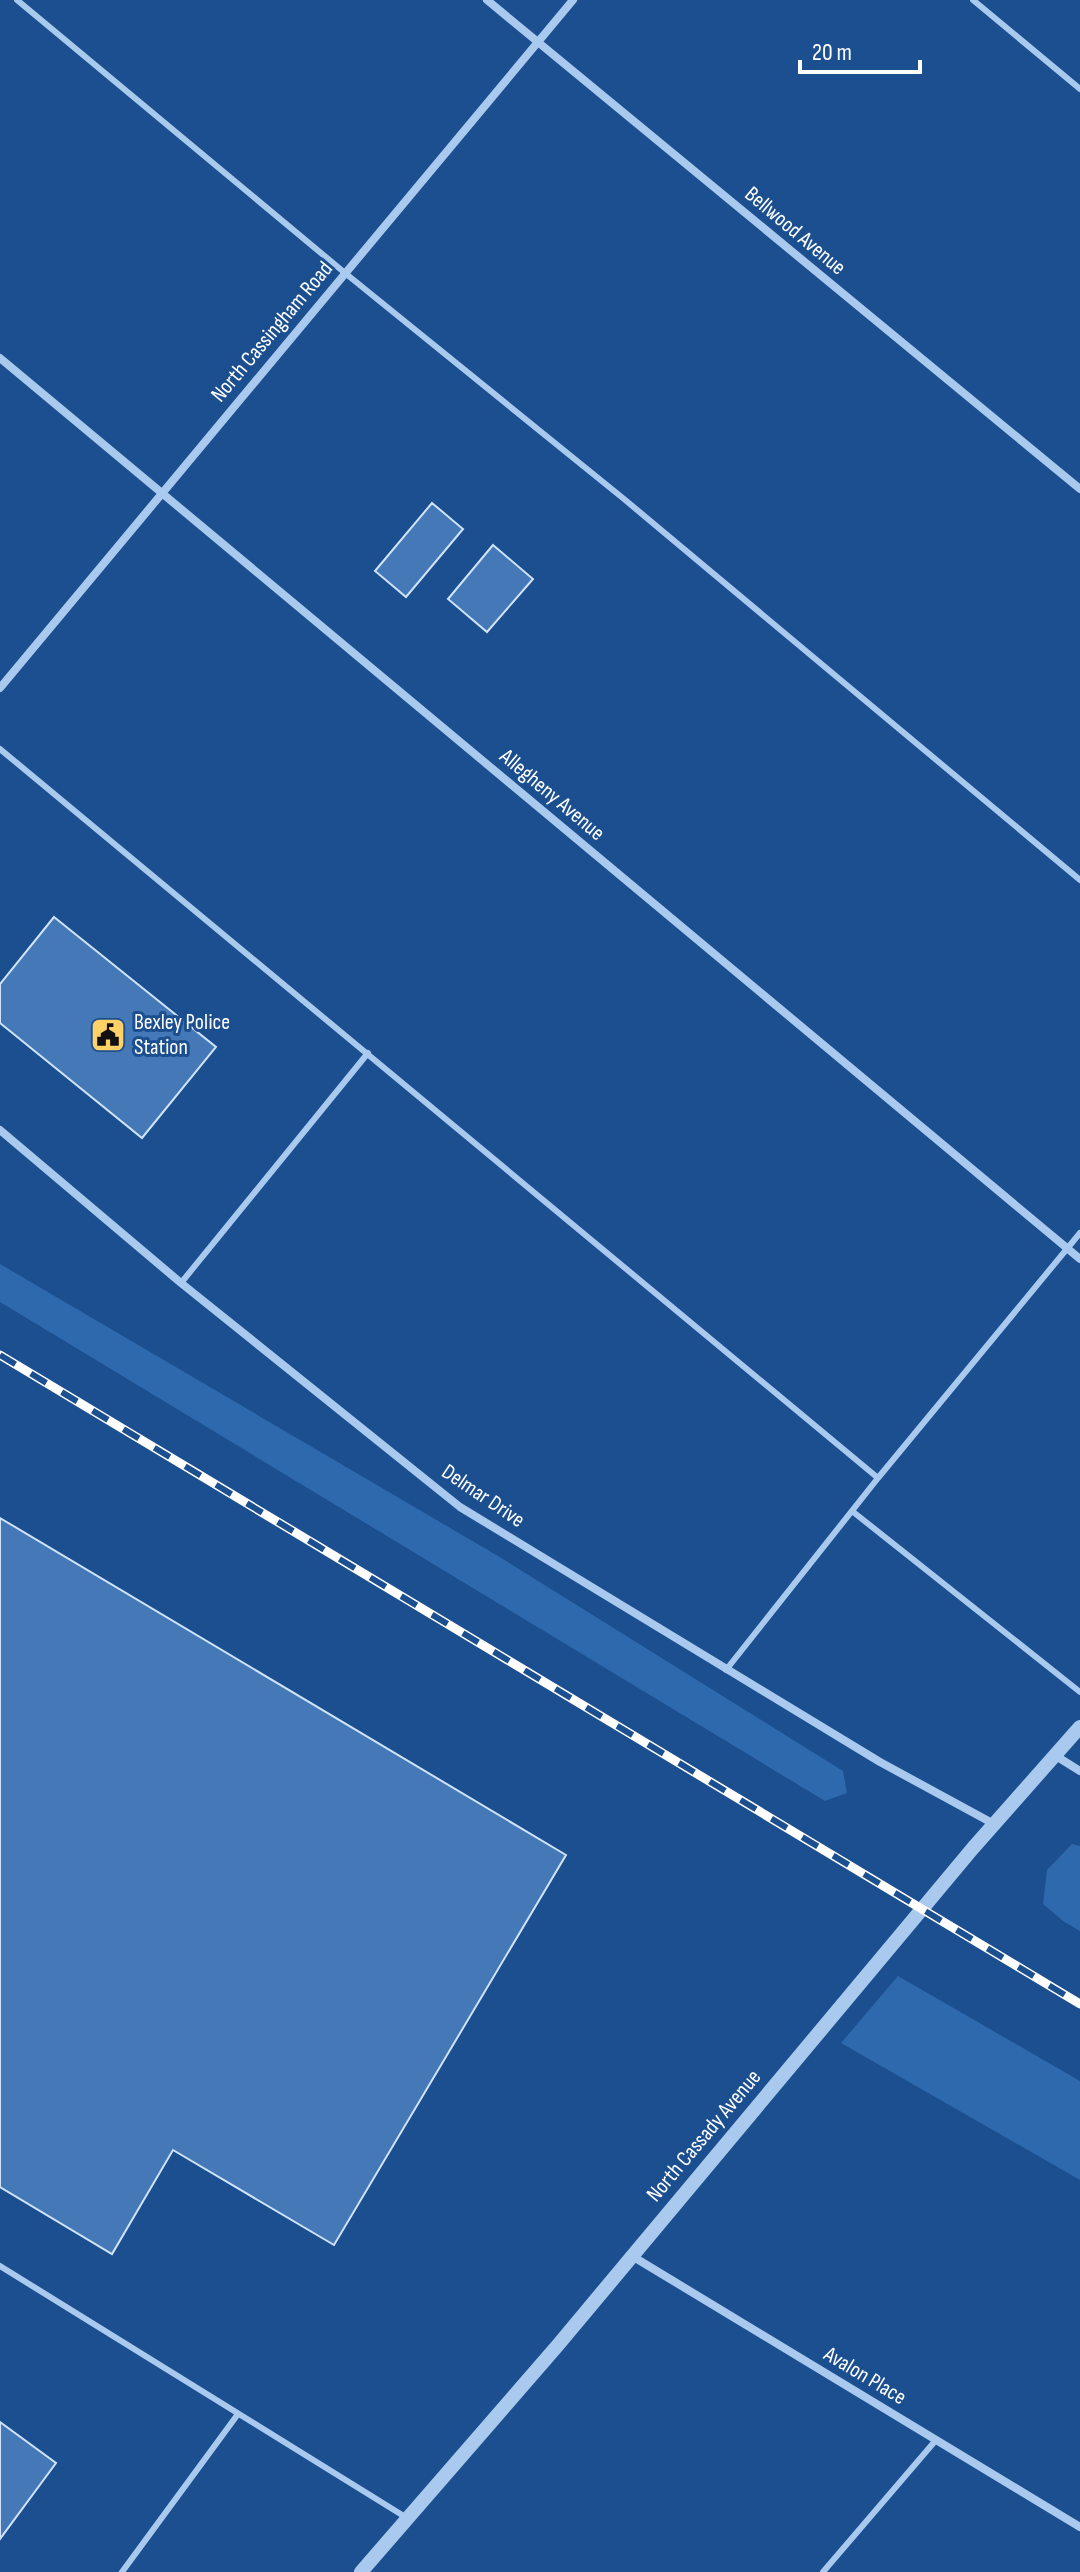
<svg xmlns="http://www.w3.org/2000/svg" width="1080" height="2572" viewBox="0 0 1080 2572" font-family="'Sofia Sans Condensed',sans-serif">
<rect width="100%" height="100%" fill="#1b4f8f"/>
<!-- green -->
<path fill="#2e69ad" d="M 0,1264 L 498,1556 L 843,1771 L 847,1793 L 825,1801 L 0,1302 Z
M 1072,1844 L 1080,1846 L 1080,1931 L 1063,1921 L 1043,1904 L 1047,1870 Z
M 898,1976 L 1080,2081 L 1080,2180 L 841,2043 Z"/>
<!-- building -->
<path fill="#4478b7" stroke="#cfe3fa" stroke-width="2" d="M 432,503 L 463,529 L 406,597 L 375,571 Z
M 493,545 L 533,579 L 487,632 L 448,599 Z
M 54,917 L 216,1047 L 142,1138 L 0,1023 L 0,984 Z
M 0,1518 L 566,1855 L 334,2245 L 173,2150 L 112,2254 L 0,2187 Z
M 0,2422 L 56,2463 L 0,2539 Z"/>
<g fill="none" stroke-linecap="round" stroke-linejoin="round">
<!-- service -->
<path stroke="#a9c9ee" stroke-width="6" d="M 17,0 L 345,273 L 624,499 L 1080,880
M 973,0 L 1080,89
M 0,749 L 878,1478 L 1080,1233
M 181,1283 L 368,1053
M 852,1511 L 1080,1692
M 726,1670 L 878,1478
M 0,2266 L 407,2518
M 122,2572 L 238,2414
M 823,2572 L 936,2440"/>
<!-- minor -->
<path stroke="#a9c9ee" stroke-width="8" d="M 487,0 L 1080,489
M 0,358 L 1080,1259
M 0,688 L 573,0
M 0,1130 L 181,1283 L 460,1507 L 880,1762 L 994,1824
M 1056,1756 L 1080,1771
M 632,2256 L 1080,2527"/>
<!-- tertiary -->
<path stroke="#a9c9ee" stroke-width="14" d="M 361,2572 L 558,2345 L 973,1848 L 1080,1727"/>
<!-- rail casing -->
<g stroke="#fff" stroke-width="9">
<path id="rail" d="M 0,1355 L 1080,2004"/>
</g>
<!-- rail -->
<use href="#rail" stroke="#1b4f8f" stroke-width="6" stroke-dasharray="18" stroke-linecap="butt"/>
</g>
<!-- icons -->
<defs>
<g id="civic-square" transform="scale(1.8)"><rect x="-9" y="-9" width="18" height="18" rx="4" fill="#ffd166" stroke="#1b4f8f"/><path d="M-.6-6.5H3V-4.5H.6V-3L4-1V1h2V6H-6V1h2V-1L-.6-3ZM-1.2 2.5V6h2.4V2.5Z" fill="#111"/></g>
</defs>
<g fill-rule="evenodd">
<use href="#civic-square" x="108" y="1035"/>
</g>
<g text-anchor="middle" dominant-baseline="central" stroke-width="6" stroke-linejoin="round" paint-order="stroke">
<!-- street labels -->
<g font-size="22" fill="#fff" stroke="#1b4f8f">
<text transform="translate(795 231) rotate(40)">Bellwood Avenue</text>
<text transform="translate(272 332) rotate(-50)">North Cassingham Road</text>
<text transform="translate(552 795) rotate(40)">Allegheny Avenue</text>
<text transform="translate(483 1496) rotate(34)">Delmar Drive</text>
<text transform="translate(704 2136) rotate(-50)">North Cassady Avenue</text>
<text transform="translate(865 2376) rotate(31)">Avalon Place</text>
</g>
<!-- poi labels -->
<g font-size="22" fill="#fff" stroke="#1b4f8f" text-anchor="start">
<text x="134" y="1022">Bexley Police<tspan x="134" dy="25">Station</tspan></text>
</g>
</g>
<!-- scale -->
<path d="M800 60v12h120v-12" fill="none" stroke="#ffffff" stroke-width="4"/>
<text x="812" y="60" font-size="24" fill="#ffffff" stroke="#1b4f8f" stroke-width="6" paint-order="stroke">20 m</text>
</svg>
